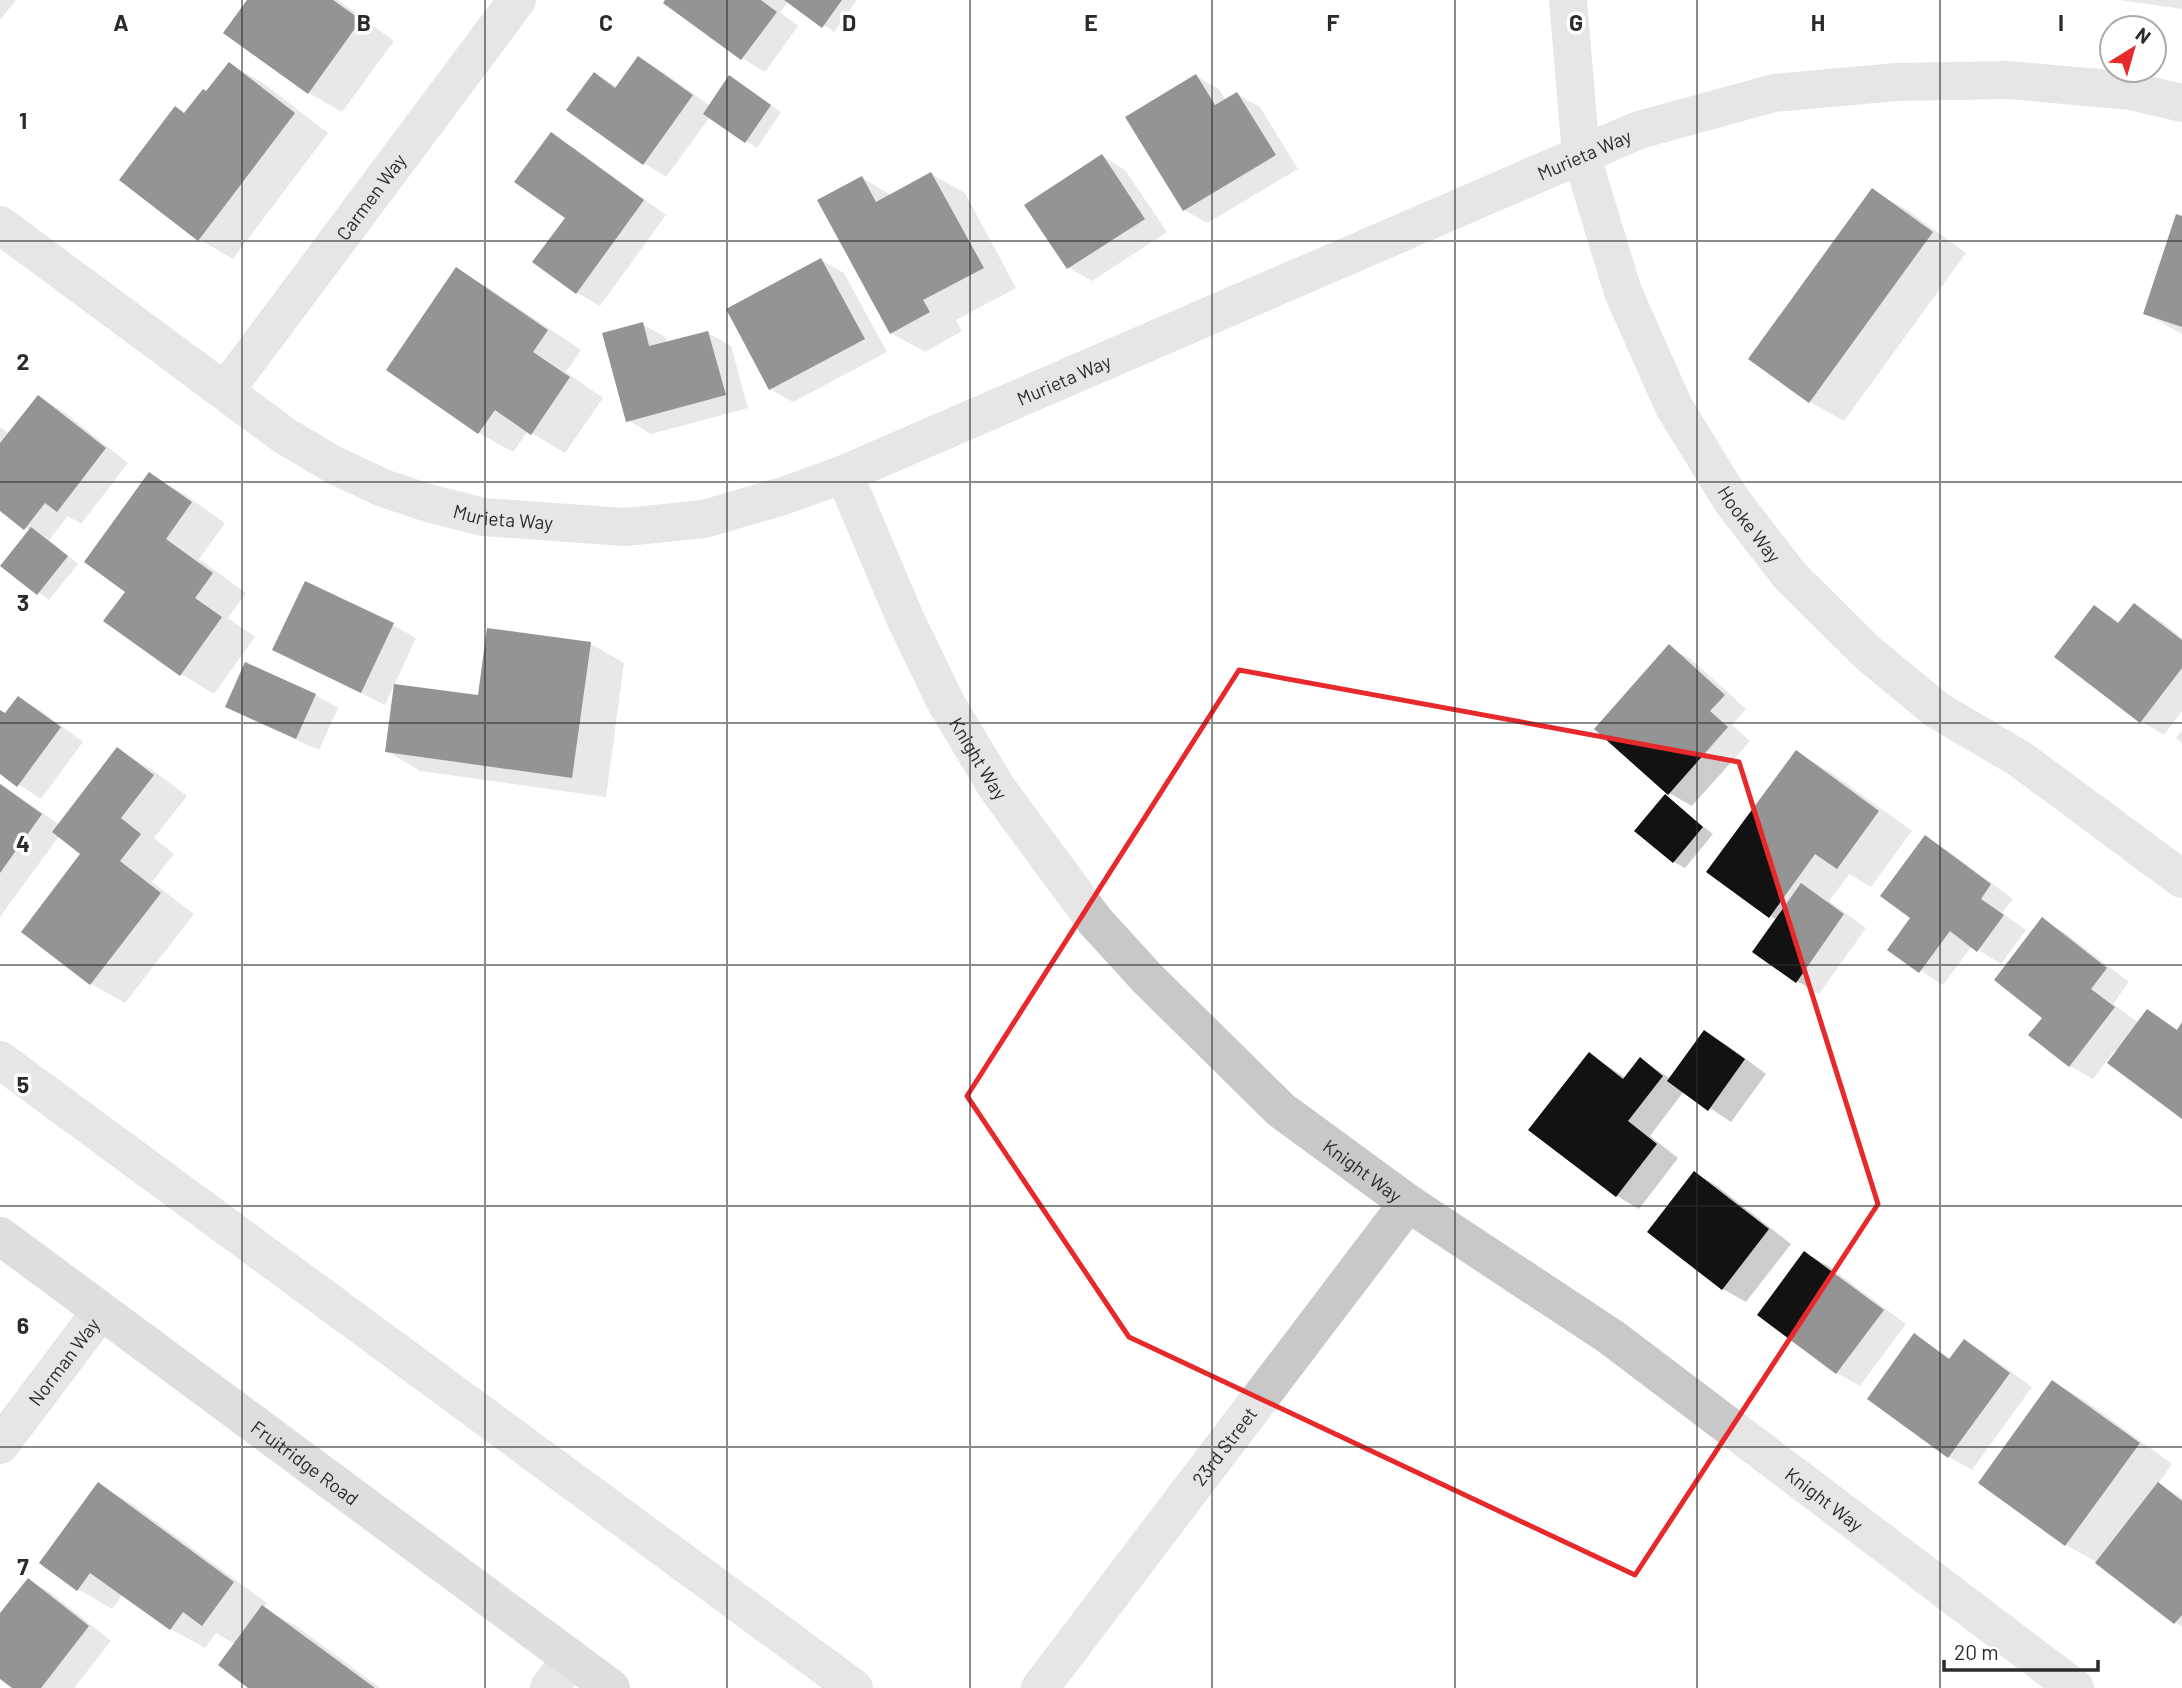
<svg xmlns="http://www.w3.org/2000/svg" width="2182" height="1688" viewBox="0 0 2182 1688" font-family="Barlow,sans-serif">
<rect width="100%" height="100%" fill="#fff"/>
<!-- shadow -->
<path fill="#0003" d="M 0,0 L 16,0 L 0,20 Z
M 249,0 L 338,0 L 394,41 L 342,112 L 309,93 Z
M 667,0 L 857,0 L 834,32 L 789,1 L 780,12 L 798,26 L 765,72 L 742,58 Z
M 2119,0 L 2182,0 L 2182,9 Z
M 639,58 L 662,71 L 710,106 L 741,84 L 781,112 L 757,148 L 710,117 L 666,177 L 644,163 L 594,74 L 618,87 Z
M 230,64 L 263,83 L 328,133 L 233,259 L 199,239 L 186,114 L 207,93 Z
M 1196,76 L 1219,89 L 1226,101 L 1237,94 L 1260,107 L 1298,169 L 1207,223 L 1184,210 Z
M 551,134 L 574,148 L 666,215 L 600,306 L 577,293 L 535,262 L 567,218 Z
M 1102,156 L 1125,170 L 1167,232 L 1092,281 L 1069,268 Z
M 931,174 L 965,193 L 1016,288 L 956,320 L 962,331 L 925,352 L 891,333 L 862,178 L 891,195 Z
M 1873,191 L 1907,210 L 1966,253 L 1844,421 L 1810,402 Z
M 2182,218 L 2182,334 L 2145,313 Z
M 821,260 L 844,273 L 887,352 L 793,402 L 770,389 Z
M 457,269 L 490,289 L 581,350 L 566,372 L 603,398 L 565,453 L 528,431 L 513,452 L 479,433 L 388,369 Z
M 642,324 L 665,337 L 667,343 L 708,333 L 731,346 L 748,408 L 651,434 L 628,420 Z
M 38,397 L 61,410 L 128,463 L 81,524 L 68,516 L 49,540 L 78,564 L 49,600 L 2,566 L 30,531 L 0,509 L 0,427 L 9,434 Z
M 150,475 L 184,494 L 225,523 L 199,559 L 246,593 L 228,618 L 255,637 L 214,694 L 181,674 L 127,591 Z
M 2135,606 L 2158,619 L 2182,638 L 2182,711 L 2164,735 L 2141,721 L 2095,608 L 2121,623 Z
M 393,625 L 416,638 L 385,705 L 274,649 Z
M 591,644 L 624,663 L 606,797 L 420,771 L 387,751 L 479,697 Z
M 1669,647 L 1692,660 L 1746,709 L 1732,725 L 1750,741 L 1692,806 L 1669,793 Z
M 315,695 L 338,708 L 319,750 L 250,719 L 227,706 Z
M 18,698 L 41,711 L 83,742 L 41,799 L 0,772 L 0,710 L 6,714 Z
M 2182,730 L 2182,743 L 2176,738 Z
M 117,749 L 151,769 L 187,796 L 154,838 L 174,854 L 152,882 L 194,914 L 125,1003 L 91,984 L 23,931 L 83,853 L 59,836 L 0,917 L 0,783 L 60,825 Z
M 1796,752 L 1830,772 L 1912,831 L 1871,887 L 1849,874 L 1829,901 L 1866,928 L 1819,994 L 1797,981 L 1777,920 L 1770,916 Z
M 1665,797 L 1713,834 L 1685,868 L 1674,862 Z
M 1925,838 L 1948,851 L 2013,899 L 2002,913 L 2026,930 L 2001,964 L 1972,946 L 1943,985 L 1890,950 L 1913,918 Z
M 2042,920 L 2065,933 L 2129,982 L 2113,1004 L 2139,1023 L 2148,1012 L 2179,1031 L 2182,1025 L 2182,1117 L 2115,1050 L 2093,1079 L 2070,1066 L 2031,1035 L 2044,1017 Z
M 1704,1032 L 1727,1045 L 1766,1074 L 1731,1122 L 1684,1091 L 1650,1136 L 1678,1158 L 1639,1209 L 1617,1196 L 1589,1054 L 1626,1078 L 1640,1059 L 1671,1079 Z
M 1695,1173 L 1717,1186 L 1791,1244 L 1746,1302 L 1723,1289 L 1650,1231 Z
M 1805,1253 L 1828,1266 L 1906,1324 L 1860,1386 L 1837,1373 L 1759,1315 Z
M 1914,1336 L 1951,1359 L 1964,1341 L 1987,1354 L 2032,1387 L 1972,1470 L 1949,1457 L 1869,1399 Z
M 2053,1382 L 2087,1402 L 2172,1464 L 2158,1484 L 2182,1498 L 2182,1627 L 2100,1564 L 2066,1545 Z
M 98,1485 L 132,1504 L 267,1603 L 263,1608 L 296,1626 L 380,1688 L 251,1688 L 235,1644 L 216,1633 L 205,1648 L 171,1629 L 123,1594 L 112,1609 L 78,1589 L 41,1562 Z
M 28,1580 L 51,1593 L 111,1641 L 74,1688 L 15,1688 L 0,1676 L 0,1616 Z"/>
<!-- building -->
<path fill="#121212" d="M 247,0 L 333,0 L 361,20 L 308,94 L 223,33 Z
M 665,0 L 761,0 L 777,12 L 741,60 L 663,3 Z
M 784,0 L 842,0 L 822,28 Z
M 638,56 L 693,95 L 643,165 L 566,110 L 594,72 L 615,88 Z
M 229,62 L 295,113 L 198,241 L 119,180 L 175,106 L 184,113 L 203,89 L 206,91 Z
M 1196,74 L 1215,105 L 1237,92 L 1276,155 L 1183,211 L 1125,117 Z
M 729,75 L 771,105 L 745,143 L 703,114 Z
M 551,132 L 644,200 L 576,294 L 532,262 L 565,218 L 514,182 Z
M 1102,154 L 1145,219 L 1067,269 L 1024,205 Z
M 931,172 L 984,268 L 923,300 L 930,312 L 890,334 L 817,200 L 862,176 L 876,202 Z
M 1872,188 L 1933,232 L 1809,403 L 1748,359 Z
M 2176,214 L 2182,216 L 2182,327 L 2143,314 Z
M 821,258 L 865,339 L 769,390 L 726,309 Z
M 456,267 L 548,330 L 533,352 L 570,377 L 531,435 L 495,410 L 478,434 L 386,370 Z
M 643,322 L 649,346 L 708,331 L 726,395 L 626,422 L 602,333 Z
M 38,395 L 106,448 L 57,512 L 45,503 L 24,530 L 0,511 L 0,443 Z
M 149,472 L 192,502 L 166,539 L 213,573 L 195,598 L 222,617 L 180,676 L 103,621 L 125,592 L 84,562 Z
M 31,527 L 68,556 L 37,595 L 0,566 Z
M 305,581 L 394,623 L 361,693 L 272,650 Z
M 2134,603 L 2182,640 L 2182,668 L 2140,723 L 2054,657 L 2094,605 L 2118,623 Z
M 487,628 L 591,642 L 572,778 L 385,752 L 394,684 L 478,695 Z
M 1669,644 L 1725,695 L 1710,711 L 1728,727 L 1668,795 L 1594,729 Z
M 245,662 L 316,694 L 296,739 L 225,707 Z
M 18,696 L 61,727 L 17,787 L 0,774 L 0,710 L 5,713 Z
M 117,747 L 154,775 L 121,818 L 141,834 L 120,861 L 161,893 L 90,985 L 21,932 L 80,854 L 52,832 Z
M 1796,750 L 1879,811 L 1837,869 L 1815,854 L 1769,918 L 1706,872 Z
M 0,784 L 42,814 L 0,873 Z
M 1665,794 L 1703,827 L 1673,863 L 1634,831 Z
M 1925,835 L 1991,884 L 1981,899 L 2004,915 L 1977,952 L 1950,931 L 1919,973 L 1887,950 L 1910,918 L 1880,896 Z
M 1801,883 L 1844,914 L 1796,983 L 1752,952 Z
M 2042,917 L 2107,968 L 2091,989 L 2115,1007 L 2069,1067 L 2028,1035 L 2042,1018 L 1994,980 Z
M 2147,1009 L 2177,1030 L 2182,1022 L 2182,1119 L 2107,1063 Z
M 1704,1030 L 1745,1059 L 1708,1111 L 1667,1081 Z
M 1589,1052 L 1623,1079 L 1640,1057 L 1663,1076 L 1628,1121 L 1657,1144 L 1616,1197 L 1528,1130 Z
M 1694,1171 L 1769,1229 L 1722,1290 L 1647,1232 Z
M 1804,1251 L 1884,1310 L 1836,1374 L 1757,1315 Z
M 1914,1333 L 1949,1359 L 1964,1339 L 2010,1373 L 1948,1458 L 1867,1399 Z
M 2052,1380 L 2140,1443 L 2065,1546 L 1978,1483 Z
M 98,1482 L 234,1582 L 202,1626 L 183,1612 L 170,1630 L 90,1573 L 77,1591 L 39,1563 Z
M 2158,1482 L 2182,1501 L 2182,1615 L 2174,1624 L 2095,1563 Z
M 28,1578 L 89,1626 L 41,1688 L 12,1688 L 0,1679 L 0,1613 Z
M 262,1605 L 375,1688 L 248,1688 L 218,1665 Z"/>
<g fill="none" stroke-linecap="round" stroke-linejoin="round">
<!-- minor -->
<g stroke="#c8c8c8" stroke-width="38">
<path id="s1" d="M 1568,0 L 1581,154 L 1623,292 L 1674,407 L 1732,501 L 1791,577 L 1869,654 L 1937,710 L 2020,759 L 2182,879"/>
<path id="s2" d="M 0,225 L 285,436 L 334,465 L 383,488 L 428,503 L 483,517 L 625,527 L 704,519 L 783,496 L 844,474 L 1639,130 L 1774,93 L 1897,82 L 2009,80 L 2131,91 L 2182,103"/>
<path id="s3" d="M 225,391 L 517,0"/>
<path id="s4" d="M 844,474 L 905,618 L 946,703 L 997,788 L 1095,921 L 1148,979 L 1281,1110 L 1408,1203 L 1611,1337 L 2075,1688"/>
<path d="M 0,1060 L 854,1688"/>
<path id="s5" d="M 0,1445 L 101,1311"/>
<path d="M 549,1688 L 571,1658"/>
<path id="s6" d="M 1040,1688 L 1408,1203"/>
</g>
<!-- secondary -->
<path stroke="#b5b5b5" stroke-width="38" id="s7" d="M 0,1236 L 611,1688"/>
</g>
<!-- marked area -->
<path d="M0 0H2182V1688H0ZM 1239,670 L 1739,762 L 1878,1204 L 1635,1575 L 1129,1337 L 967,1096 Z" fill="#fff" fill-opacity=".55" fill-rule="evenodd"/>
<path fill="none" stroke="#e7292b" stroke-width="5" stroke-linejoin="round" d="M 1239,670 L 1739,762 L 1878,1204 L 1635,1575 L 1129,1337 L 967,1096 Z"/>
<!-- grid -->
<path fill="none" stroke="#2b2b2b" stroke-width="2" stroke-opacity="0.55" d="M 242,0 L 242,1688M 485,0 L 485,1688M 727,0 L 727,1688M 970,0 L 970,1688M 1212,0 L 1212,1688M 1455,0 L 1455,1688M 1697,0 L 1697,1688M 1940,0 L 1940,1688M 0,241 L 2182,241M 0,482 L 2182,482M 0,723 L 2182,723M 0,965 L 2182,965M 0,1206 L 2182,1206M 0,1447 L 2182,1447"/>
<g text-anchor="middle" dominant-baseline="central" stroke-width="7" stroke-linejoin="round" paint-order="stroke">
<!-- street labels -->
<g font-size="19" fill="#2b2b2b" stroke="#fff">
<text stroke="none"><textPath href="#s2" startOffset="1745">Murieta Way</textPath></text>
<text stroke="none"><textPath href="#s3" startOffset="243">Carmen Way</textPath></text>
<text stroke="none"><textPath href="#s2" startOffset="1178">Murieta Way</textPath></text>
<text stroke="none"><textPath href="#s2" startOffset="590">Murieta Way</textPath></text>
<text stroke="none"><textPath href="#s1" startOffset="564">Hooke Way</textPath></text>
<text stroke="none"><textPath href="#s4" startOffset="315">Knight Way</textPath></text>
<text stroke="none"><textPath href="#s4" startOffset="882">Knight Way</textPath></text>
<text stroke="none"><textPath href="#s5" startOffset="105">Norman Way</textPath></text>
<text stroke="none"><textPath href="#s6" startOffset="304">23rd Street</textPath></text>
<text stroke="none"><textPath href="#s7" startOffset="380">Fruitridge Road</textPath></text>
<text stroke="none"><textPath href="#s4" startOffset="1449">Knight Way</textPath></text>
</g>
</g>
<g font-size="23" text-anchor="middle" font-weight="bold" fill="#2b2b2b" stroke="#fff" stroke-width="7" stroke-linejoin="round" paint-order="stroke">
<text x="121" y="31">A</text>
<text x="364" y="31">B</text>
<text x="606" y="31">C</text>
<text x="849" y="31">D</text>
<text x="1091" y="31">E</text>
<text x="1333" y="31">F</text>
<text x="1576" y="31">G</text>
<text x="1818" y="31">H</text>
<text x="2061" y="31">I</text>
<text x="23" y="129">1</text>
<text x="23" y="370">2</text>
<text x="23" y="611">3</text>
<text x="23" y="852">4</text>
<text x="23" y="1093">5</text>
<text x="23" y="1334">6</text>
<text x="23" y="1575">7</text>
</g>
<!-- north arrow -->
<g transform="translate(2133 49) rotate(37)"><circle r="33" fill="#ffffff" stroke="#aaaaaa" stroke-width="2"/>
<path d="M0-5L12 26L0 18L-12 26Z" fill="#e7292b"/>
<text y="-10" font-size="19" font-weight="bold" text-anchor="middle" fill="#2b2b2b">N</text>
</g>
<!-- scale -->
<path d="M1944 1660v10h154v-10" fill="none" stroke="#2b2b2b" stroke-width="3.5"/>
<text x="1954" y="1660" font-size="21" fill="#2b2b2b" stroke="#ffffff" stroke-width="5" paint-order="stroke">20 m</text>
</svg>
